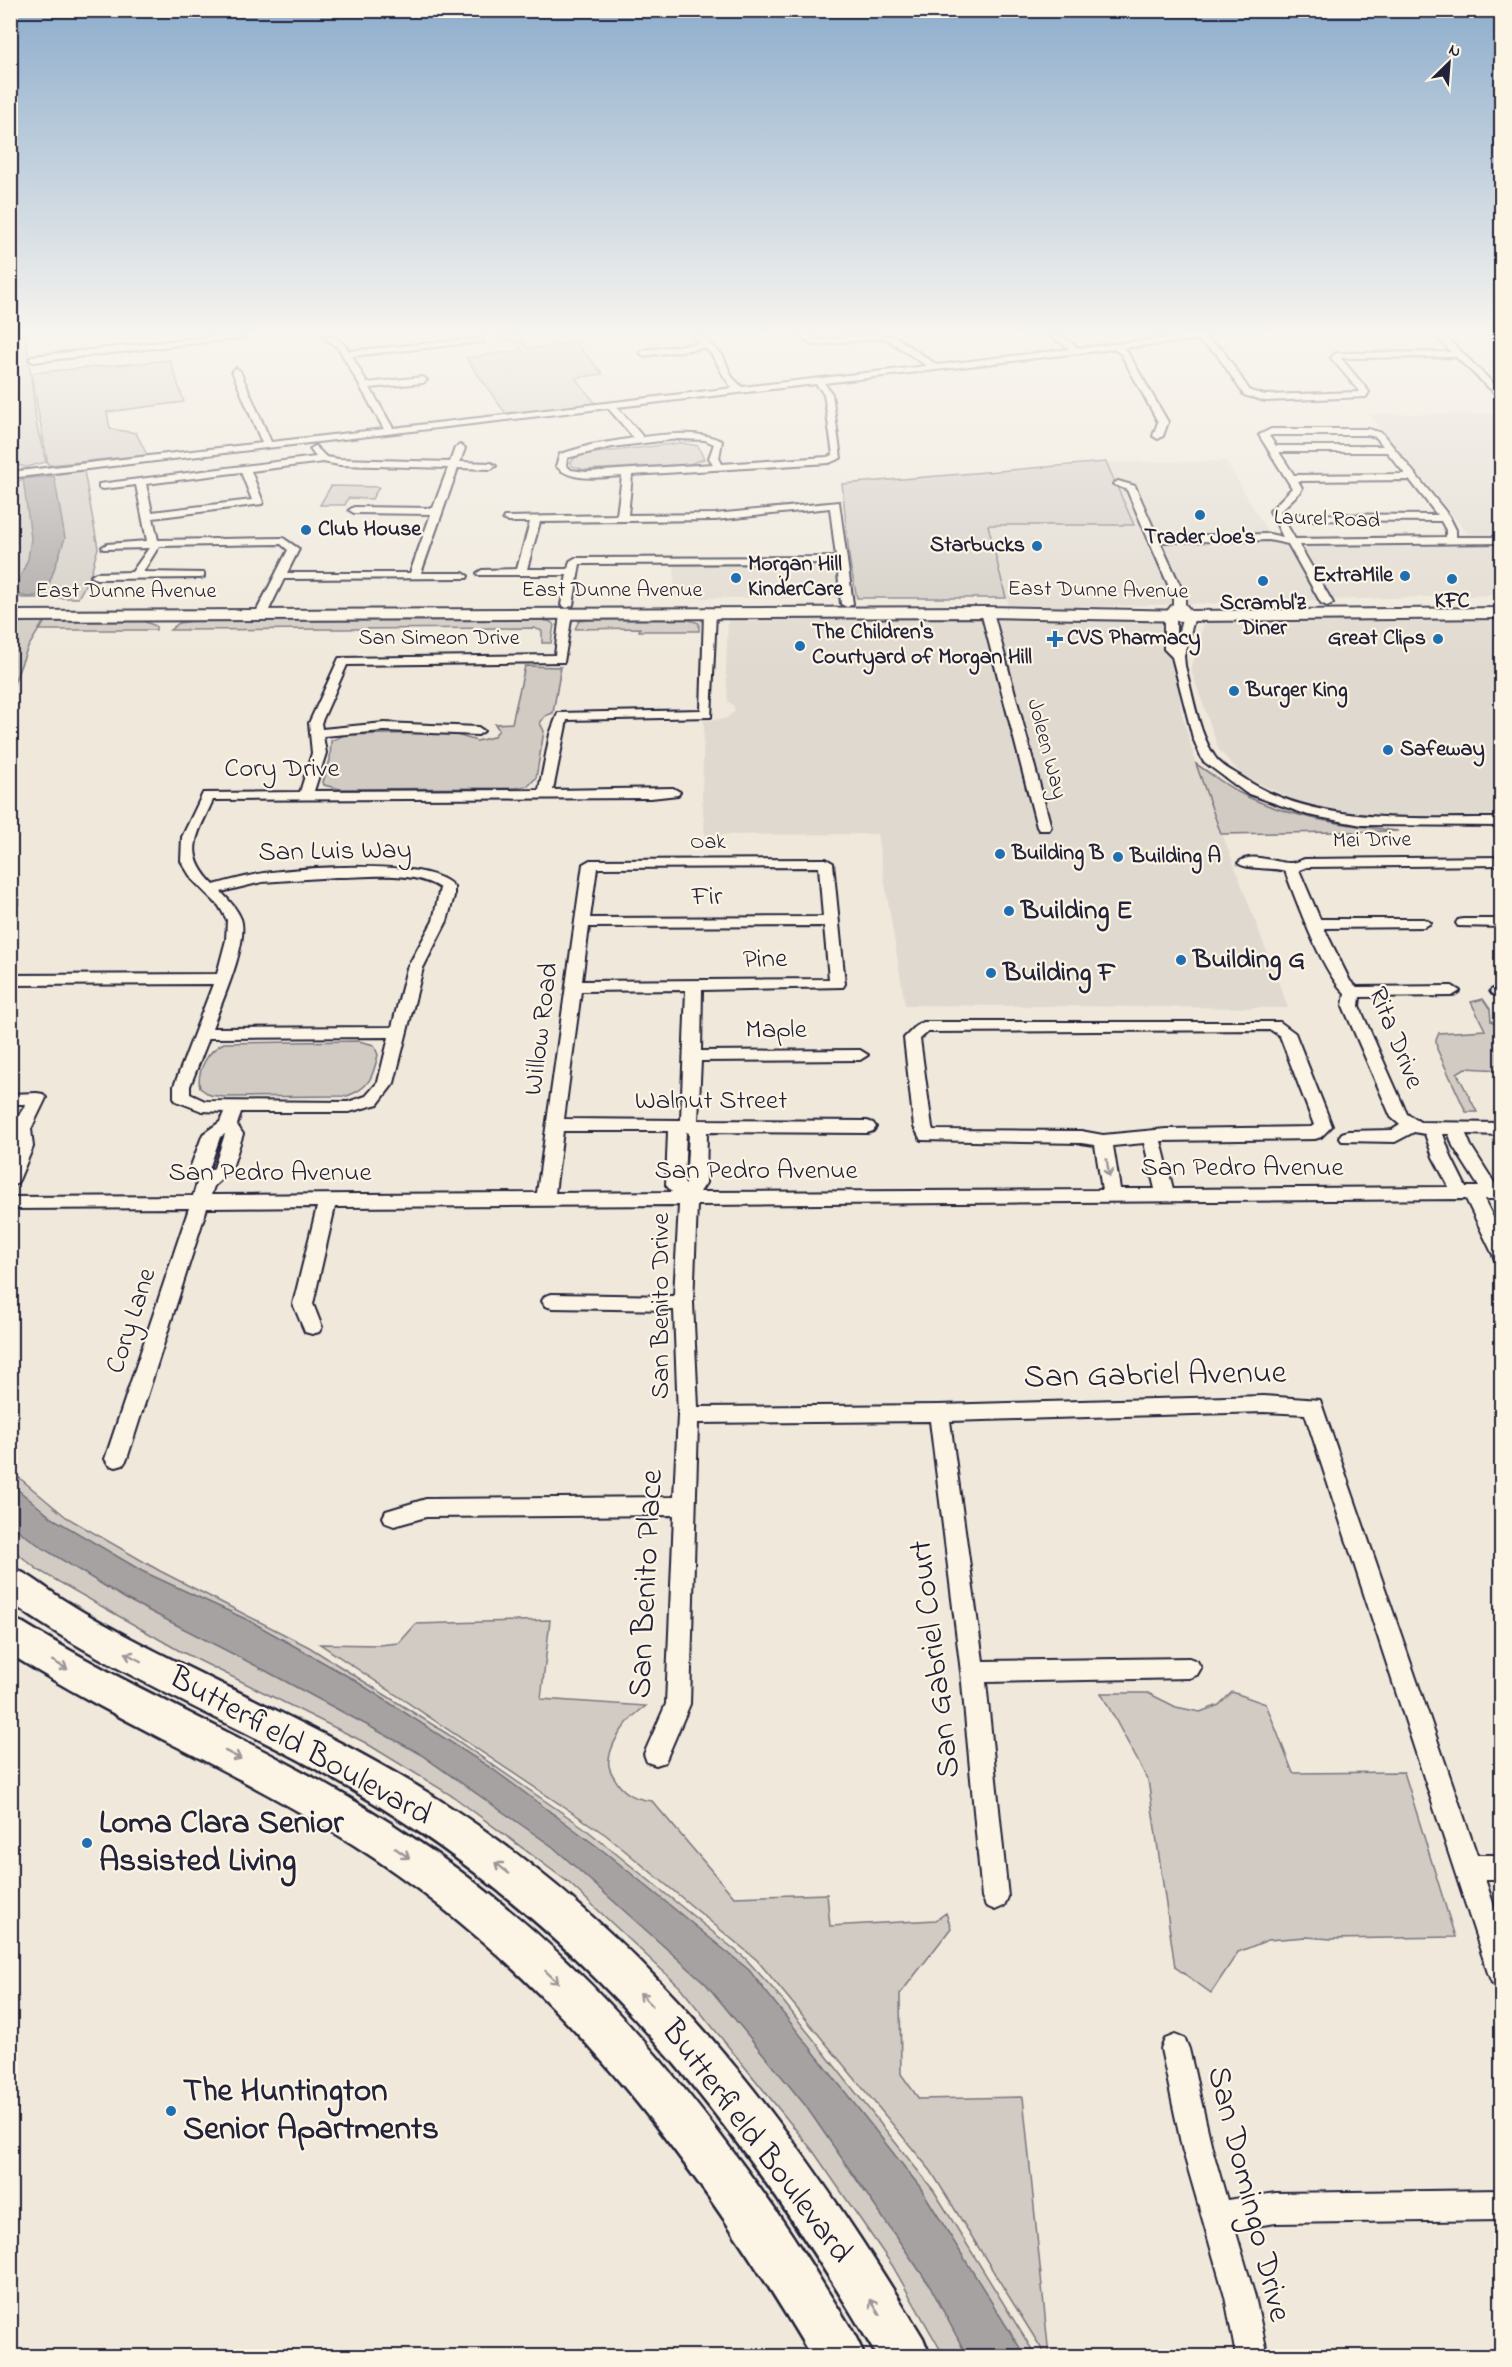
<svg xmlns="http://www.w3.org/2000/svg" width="1512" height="2367" viewBox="0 0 1512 2367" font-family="'Indie Flower',sans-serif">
<rect width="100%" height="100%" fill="#efe8db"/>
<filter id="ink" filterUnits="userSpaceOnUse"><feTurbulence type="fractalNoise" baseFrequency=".0167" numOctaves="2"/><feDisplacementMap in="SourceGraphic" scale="12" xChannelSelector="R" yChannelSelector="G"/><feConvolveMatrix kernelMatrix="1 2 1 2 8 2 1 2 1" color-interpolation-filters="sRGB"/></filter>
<g filter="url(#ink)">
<!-- built -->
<path fill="#e0d9cf" d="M 1369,414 L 1501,414 L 1501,595 L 1009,609 L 987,525 L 1134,525 L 1106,462 L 1226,461 L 1270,536 L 1468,534 Z
M 675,563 L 850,563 L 857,598 L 673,598 Z
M 733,618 L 1172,618 L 1181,710 L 1196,764 L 1288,1008 L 905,1005 L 877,834 L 705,835 L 702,794 L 704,721 L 725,719 L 735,711 L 733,705 L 728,702 L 726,671 L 728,620 Z
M 1205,620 L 1501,621 L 1501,817 L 1373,816 L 1303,804 L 1243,776 L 1219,750 L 1191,670 Z"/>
<!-- green -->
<path fill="#d1cbc3" stroke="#7a767f" stroke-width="1.5" d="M 11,336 L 26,336 L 37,427 L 46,462 L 27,467 L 11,464 Z
M 501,336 L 520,336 L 518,337 L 529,349 L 576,343 L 603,374 L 575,378 L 596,404 L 506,414 L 466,358 L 522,350 L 514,340 L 498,339 L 497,337 Z
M 170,360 L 184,402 L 107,412 L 110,429 L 136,433 L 147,455 L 48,465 L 31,373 Z
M 681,443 L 698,446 L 704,459 L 689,464 L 585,470 L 572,466 L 571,462 L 578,455 Z
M 1106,462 L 1134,525 L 988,525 L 1006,598 L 857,598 L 850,563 L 842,484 Z
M 84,471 L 98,548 L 90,576 L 78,598 L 22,598 L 11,593 L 15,538 L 11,484 L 25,478 Z
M 331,486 L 379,487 L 372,499 L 348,498 L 345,505 L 320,505 Z
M 538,619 L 551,622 L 554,625 L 551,643 L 542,643 L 542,631 L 534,628 L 170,630 L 179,623 L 194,621 Z
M 594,619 L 686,619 L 699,623 L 699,631 L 639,631 L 640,628 L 575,629 L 579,621 Z
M 44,621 L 27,649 L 11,691 L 11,623 Z
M 45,621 L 143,621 L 156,626 L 156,630 L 40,630 Z
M 525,666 L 561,667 L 553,713 L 545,716 L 540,723 L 544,731 L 536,778 L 528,786 L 514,788 L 340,789 L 324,785 L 323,782 L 330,760 L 331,741 L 344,735 L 433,733 L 453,734 L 477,741 L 493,737 L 499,730 L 495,724 L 512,723 Z
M 1196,764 C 1210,773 1224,784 1238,792 C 1287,818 1344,825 1398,831 L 1221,834 Z
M 1483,999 L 1490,1009 L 1491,1021 L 1501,1027 L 1501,1070 L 1465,1068 L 1457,1073 L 1477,1112 L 1466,1112 L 1437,1049 L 1436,1040 L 1439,1033 L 1485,1030 L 1471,1002 Z
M 359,1041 L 374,1045 L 378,1055 C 373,1076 370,1088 347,1096 L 224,1097 L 210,1095 L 200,1088 C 196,1071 208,1050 224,1043 Z
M 10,1470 L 66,1517 L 160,1571 L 309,1647 L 449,1735 L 583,1827 L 745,1958 L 775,1991 L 934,2191 L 1036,2356 L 944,2356 L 892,2265 L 813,2151 L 680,1987 L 568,1882 L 454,1797 L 364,1742 L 178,1650 L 38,1570 L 11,1548 Z
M 550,1620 L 541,1699 L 646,1706 C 630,1717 612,1738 609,1759 C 607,1769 614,1777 619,1785 C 628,1796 638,1799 652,1801 L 734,1897 L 827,1894 L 830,1926 L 936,1920 L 946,1913 L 951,1928 L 900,1994 L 901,2074 L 919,2099 L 1023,2097 L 1049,2356 L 1046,2356 L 931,2171 L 757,1960 L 606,1835 L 320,1644 L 379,1645 L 399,1643 L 416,1624 Z
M 1232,1692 L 1266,1704 L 1293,1773 L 1404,1772 L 1455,1937 L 1331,1939 L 1306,1937 L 1268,1940 L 1238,1952 L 1211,1993 L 1175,1967 L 1148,1780 L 1101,1693 L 1148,1693 L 1176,1707 L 1200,1712 L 1219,1705 Z"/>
<!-- water -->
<path fill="#a6a2a2" stroke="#716f79" stroke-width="1.5" d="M 54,476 L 65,538 L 46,593 C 33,597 25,600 14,591 L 28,559 L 31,538 L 23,479 Z
M 11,1484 L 52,1518 L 142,1571 L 250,1621 L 351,1678 L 494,1770 L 606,1853 L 749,1970 L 920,2187 L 1025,2356 L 967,2356 L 930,2286 L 805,2105 L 706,1984 L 553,1847 L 417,1752 L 266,1671 L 126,1599 L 44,1549 L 11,1525 Z"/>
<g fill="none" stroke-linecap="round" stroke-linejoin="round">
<!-- street casing -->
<g stroke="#22223b" stroke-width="4">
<path id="street" d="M 218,336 L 245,336 L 241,338 L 33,362 L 29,359 L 33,356 Z
M 322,336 C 335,336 342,340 349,351 L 483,338 L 483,342 L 480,342 L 352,356 L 367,383 L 423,377 L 427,380 L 423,383 L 370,388 L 393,428 L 733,388 C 720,376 719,359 705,348 L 644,356 L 640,353 L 644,350 L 700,343 L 693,336 L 702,336 L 723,356 L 732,377 L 742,387 L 927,366 L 885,338 L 813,345 L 800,336 L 809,336 L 815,340 L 857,336 L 894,336 L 937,365 L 1070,349 L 1050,336 L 1060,336 L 1079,348 L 1184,336 L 1210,336 L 1205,339 L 1222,349 L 1250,391 L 1265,395 L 1360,392 L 1331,358 L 1336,353 L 1451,352 L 1436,336 L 1445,336 L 1502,392 L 1502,400 L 1456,357 L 1341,358 L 1369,392 L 1366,397 L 1265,401 L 1244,395 L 1216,353 L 1196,340 L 1123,348 L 1128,353 L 1168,422 L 1163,436 L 1158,439 L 1153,436 L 1158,422 L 1121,354 L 1114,349 L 824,383 L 832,394 L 841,458 L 829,463 L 632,475 L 628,515 L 715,514 L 839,502 L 853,604 L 847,607 L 841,604 L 837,563 L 580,564 L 573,605 L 567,608 L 561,605 L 567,575 L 478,575 L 477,573 L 482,570 L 517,569 L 530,522 L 508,522 L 503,519 L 504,517 L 617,515 L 622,476 C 601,477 572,483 556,466 L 560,454 L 591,445 L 634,438 L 608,408 L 10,478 L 10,472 L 262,443 L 232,371 L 236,368 L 240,371 L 271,442 L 384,429 L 339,349 ZM 816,384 L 824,394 L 833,455 L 827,457 L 722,464 L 719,458 L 722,441 C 697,430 670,434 643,437 L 617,407 ZM 677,439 L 705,440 L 714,444 L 709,458 L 713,464 L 586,472 L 571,470 L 566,465 L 567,458 L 612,447 ZM 830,508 L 836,557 L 575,558 L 570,561 L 568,569 L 527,569 L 540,522 L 715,520 Z
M 1271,429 L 1368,429 L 1382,433 L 1449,516 L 1456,530 L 1456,537 L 1502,537 L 1502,543 L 1299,545 L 1333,603 L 1327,606 L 1321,603 L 1288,544 L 1269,540 L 1160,542 L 1185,596 L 1185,604 L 1195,616 L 1184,656 L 1185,666 C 1193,695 1198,732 1215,757 C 1220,765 1232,771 1240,776 C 1313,827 1417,817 1502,818 L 1502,826 L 1362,825 L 1308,815 L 1246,793 L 1203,761 L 1193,738 L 1172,657 L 1164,649 L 1164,615 L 1173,604 L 1173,596 L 1127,490 L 1113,484 L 1118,481 L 1135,486 L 1157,536 L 1269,534 L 1283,537 L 1270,511 L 1292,488 L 1259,435 ZM 1272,435 L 1368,435 L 1376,437 L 1383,446 L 1276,446 L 1269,436 ZM 1279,452 L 1387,452 L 1405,474 L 1294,475 ZM 1410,480 L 1437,515 L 1281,514 L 1280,511 L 1300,492 L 1302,488 L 1298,481 ZM 1284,520 L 1441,521 L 1446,530 L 1446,537 L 1295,539 ZM 1179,611 L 1183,616 L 1176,642 L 1176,615 Z
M 460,445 L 465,448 L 460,462 L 491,463 L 496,466 L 491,469 L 458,468 L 421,573 L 463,573 L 468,576 L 467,578 L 284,579 L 267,614 L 261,617 L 255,614 L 288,550 L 281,544 L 159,546 L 143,572 L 204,573 L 204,577 L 200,578 L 96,579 L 91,576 L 96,573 L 132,572 L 149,548 L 103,549 L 102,547 L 107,544 L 147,541 L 136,485 L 103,489 L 99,488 L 99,484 L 316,457 L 310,449 L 315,446 L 326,457 L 339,459 L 450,462 L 455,448 ZM 323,462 L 339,465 L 448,468 L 433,508 L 354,507 L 349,510 L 354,513 L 431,514 L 410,573 L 287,573 L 299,549 L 283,538 L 158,540 L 153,518 L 262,504 L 263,502 L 251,471 ZM 241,472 L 252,500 L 152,512 L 146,484 Z
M 987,609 L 993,612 L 1051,827 L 1049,830 L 1039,830 L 1037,827 L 981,612 Z
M 710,610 L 716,613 L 711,717 L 567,720 L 553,790 L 673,788 L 680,792 L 678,795 L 651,798 L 213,800 C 197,836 182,853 214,885 C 231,880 247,876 264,873 C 301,868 431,857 454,887 L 454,896 L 447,921 L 423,968 L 394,1083 L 378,1104 L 349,1112 L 241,1112 L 237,1125 L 243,1134 L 231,1171 L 214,1186 L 211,1195 L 537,1193 L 583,864 L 590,860 L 826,859 L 833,863 L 845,984 L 843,987 L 702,990 L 701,1051 L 860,1050 L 868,1055 L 860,1060 L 701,1061 L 698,1120 L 867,1121 L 873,1123 L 876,1127 L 873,1131 L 867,1133 L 707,1132 L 706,1183 L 700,1192 L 1102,1190 L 1095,1145 L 1081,1143 L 921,1140 L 914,1127 L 904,1038 L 918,1024 L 924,1022 L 1280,1022 L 1295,1033 L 1332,1126 L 1321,1137 L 1315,1139 L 1161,1141 L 1173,1189 L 1449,1187 L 1433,1157 L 1425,1134 L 1414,1132 L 1395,1142 L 1342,1141 L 1339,1137 L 1342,1133 L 1348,1131 L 1392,1130 L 1400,1125 L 1391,1117 L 1343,1006 L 1345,993 C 1322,972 1297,902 1285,871 C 1272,867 1246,870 1238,863 C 1251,850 1276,864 1291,863 C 1295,863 1301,860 1305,859 L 1502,857 L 1502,865 L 1307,867 L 1299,870 L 1320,919 L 1424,919 L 1431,923 L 1424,927 L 1324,928 L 1350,981 L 1357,987 L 1452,986 L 1460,991 L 1452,996 L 1360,997 L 1359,1006 L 1407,1114 L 1420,1122 L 1502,1123 L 1502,1135 L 1466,1134 L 1471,1146 L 1497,1187 L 1502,1187 L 1502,1199 L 1484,1199 L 1502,1235 L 1502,1261 L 1495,1260 L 1493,1255 L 1466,1199 L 697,1205 L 693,1303 L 698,1407 L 939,1405 L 1264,1396 L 1320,1400 L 1477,1855 L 1502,1855 L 1502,1879 L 1485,1879 L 1502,1930 L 1502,1986 L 1492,1983 L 1488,1973 L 1305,1414 L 1264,1412 L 950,1421 L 983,1661 L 1189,1658 L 1197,1661 L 1201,1668 L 1197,1675 L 1189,1678 L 986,1682 L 1008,1897 L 1004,1906 L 995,1910 L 986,1906 L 982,1897 L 961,1672 L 930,1421 L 698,1423 L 690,1704 L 665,1762 L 656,1765 L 647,1762 L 644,1754 L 666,1704 L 674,1515 L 426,1517 L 394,1526 L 386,1523 L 383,1517 L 386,1511 L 426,1499 L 674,1497 L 678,1415 L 674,1310 L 552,1308 L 545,1306 L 542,1301 L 545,1296 L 552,1294 L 674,1296 L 679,1205 L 335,1207 L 313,1304 L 322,1327 L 319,1332 L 312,1334 L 305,1332 L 293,1304 L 317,1207 L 207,1208 L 127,1459 L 123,1465 L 116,1467 L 109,1465 L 105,1459 L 189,1208 L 10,1209 L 10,1197 L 193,1196 L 197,1183 L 189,1171 L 203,1134 L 220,1122 L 224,1112 L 202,1111 L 176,1101 L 174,1097 L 174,1086 L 213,984 L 10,985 L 10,975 L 217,974 L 226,940 L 227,920 L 219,906 L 192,879 L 181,861 L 182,837 L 203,793 L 300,792 L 312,753 L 309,723 L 339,658 L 555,655 L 560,614 L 562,612 L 570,612 L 572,614 L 564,662 L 347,665 L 321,723 L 322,729 L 384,723 L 478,727 L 484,731 L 478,735 L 384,731 L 323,736 L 326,753 L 314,791 L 539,790 L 550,734 L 558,713 L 701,710 L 704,613 ZM 819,867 L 823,917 L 590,918 L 597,868 ZM 336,877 C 367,877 414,870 440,888 L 433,921 L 407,968 L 392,1027 L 212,1028 C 221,1004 249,942 241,919 C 237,909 229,900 221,892 L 262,882 ZM 824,926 L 829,979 L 582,981 L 589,927 ZM 686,990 L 681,1120 L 564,1119 L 581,991 ZM 1271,1030 L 1280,1036 L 1314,1125 L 1311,1127 L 1166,1129 L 1103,1135 L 1081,1131 L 933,1130 L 932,1127 L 920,1039 L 928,1032 ZM 389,1037 L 378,1082 L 366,1096 L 348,1102 L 205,1101 L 190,1094 L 190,1086 L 209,1038 ZM 563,1131 L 668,1131 L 666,1185 L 672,1192 L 555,1193 ZM 686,1132 L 689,1133 L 686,1185 L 684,1183 ZM 225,1134 L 214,1168 L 208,1172 L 220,1137 ZM 1443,1134 L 1449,1134 L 1453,1146 L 1479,1187 L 1466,1187 L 1451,1157 ZM 1144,1143 L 1155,1189 L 1120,1189 L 1113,1146 Z
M 10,894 L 17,898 L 17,904 L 10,908 Z
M 1463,919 L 1502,919 L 1502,927 L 1458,926 L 1456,923 L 1458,920 Z
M 1498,986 L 1502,986 L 1502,996 L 1492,994 L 1490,991 Z
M 37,1093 L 43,1094 L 46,1098 L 31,1129 L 33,1147 L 19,1180 L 16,1184 L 10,1186 L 10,1158 L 15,1144 L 10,1146 L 10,1130 L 26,1104 L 10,1104 L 10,1094 Z
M 1175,2035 L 1185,2039 L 1189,2049 L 1212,2148 L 1227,2200 L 1276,2193 L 1502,2190 L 1502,2220 L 1276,2223 L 1235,2229 L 1255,2297 L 1268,2356 L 1236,2356 L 1225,2297 L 1182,2148 L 1161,2049 L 1165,2039 Z"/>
</g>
<!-- secondary casing -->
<g stroke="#22223b" stroke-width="4">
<path id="secondary" d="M 987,607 L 1189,611 L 1502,608 L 1502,618 L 1189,621 L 987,617 L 10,621 L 10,611 Z"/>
</g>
<!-- primary casing -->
<g stroke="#22223b" stroke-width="5">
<path id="primary" d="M 10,1567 C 30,1574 45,1588 62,1599 C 98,1622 137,1642 175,1661 C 265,1706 356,1746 441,1801 C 653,1937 794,2125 923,2338 L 930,2356 L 877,2356 C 743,2128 592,1933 361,1795 C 247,1726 119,1680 10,1602 Z
M 10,1618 L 23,1623 C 127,1687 240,1734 346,1796 C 513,1893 632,2013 745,2168 C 775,2208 802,2249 828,2292 C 841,2313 856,2333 864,2356 L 811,2356 C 693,2157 552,1971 354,1845 C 243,1774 121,1724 10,1654 Z"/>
</g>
<!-- street -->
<use href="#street" fill="#fcf5e5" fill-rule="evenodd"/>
<!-- secondary -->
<use href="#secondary" fill="#fcf5e5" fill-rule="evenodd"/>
<!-- primary -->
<use href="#primary" fill="#fcf5e5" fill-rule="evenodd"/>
</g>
<!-- one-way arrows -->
<defs><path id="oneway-shaft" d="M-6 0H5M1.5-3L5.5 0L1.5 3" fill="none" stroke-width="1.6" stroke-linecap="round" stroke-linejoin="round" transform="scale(1.5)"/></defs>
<g stroke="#9a9698">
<use href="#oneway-shaft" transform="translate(1108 1168) rotate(81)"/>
<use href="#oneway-shaft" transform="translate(133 1657) rotate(-152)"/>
<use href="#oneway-shaft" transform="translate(60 1665) rotate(29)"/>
<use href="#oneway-shaft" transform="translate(233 1755) rotate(27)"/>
<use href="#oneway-shaft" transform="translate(402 1853) rotate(35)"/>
<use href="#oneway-shaft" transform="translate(502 1868) rotate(-142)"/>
<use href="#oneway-shaft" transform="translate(552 1977) rotate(43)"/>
<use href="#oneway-shaft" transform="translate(646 1999) rotate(-134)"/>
<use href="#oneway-shaft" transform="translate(875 2307) rotate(-121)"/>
</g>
</g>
<!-- sky -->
<linearGradient id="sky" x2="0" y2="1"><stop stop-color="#8dadcc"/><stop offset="0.5" stop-color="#f8f5ef"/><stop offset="1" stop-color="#f8f5ef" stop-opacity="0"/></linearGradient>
<rect width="1512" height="667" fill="url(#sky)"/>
<!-- markers -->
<g fill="#1f6fb2" stroke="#fcf5e5" stroke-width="2">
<circle cx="1200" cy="515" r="6"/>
<circle cx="306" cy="530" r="6"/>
<circle cx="1037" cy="546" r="6"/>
<circle cx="1405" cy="576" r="6"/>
<circle cx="736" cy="578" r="6"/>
<circle cx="1452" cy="579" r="6"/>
<circle cx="1263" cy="581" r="6"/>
<path d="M1052 630h6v6h6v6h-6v6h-6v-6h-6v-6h6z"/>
<circle cx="1438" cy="639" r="6"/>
<circle cx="800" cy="646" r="6"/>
<circle cx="1234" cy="691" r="6"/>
<circle cx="1388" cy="750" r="6"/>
<circle cx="1000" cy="854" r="6"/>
<circle cx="1118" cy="857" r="6"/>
<circle cx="1009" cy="911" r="6"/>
<circle cx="1181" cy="960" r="6"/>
<circle cx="991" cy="973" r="6"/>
<circle cx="87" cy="1843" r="6"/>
<circle cx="171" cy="2111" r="6"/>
</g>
<g text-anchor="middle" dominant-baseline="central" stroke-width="4.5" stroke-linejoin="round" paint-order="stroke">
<!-- far-street labels -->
<g font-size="22" fill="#22223b" stroke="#fcf5e5">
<text transform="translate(1327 520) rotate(2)">Laurel Road</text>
<text x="612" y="591">East Dunne Avenue</text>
<text transform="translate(1098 591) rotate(1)">East Dunne Avenue</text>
<text x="126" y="592">East Dunne Avenue</text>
<text x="439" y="639">San Simeon Drive</text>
<text transform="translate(1046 749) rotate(75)">Joleen Way</text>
<text transform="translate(1372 841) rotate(-1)">Mei Drive</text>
<text x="708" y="843">Oak</text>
</g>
<!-- far-poi labels -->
<g font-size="22" font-weight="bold" fill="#22223b" stroke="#fcf5e5" text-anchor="start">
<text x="318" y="530">Club House</text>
<text x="1200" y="538" text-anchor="middle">Trader Joe's</text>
<text x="1025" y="546" text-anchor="end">Starbucks</text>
<text x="748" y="565">Morgan Hill<tspan x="748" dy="25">KinderCare</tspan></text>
<text x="1393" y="576" text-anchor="end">ExtraMile</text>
<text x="1452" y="602" text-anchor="middle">KFC</text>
<text x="1263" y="604" text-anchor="middle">Scrambl'z<tspan x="1263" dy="25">Diner</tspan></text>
<text x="812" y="633">The Children's<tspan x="812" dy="25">Courtyard of Morgan Hill</tspan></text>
<text x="1067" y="639">CVS Pharmacy</text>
<text x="1426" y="639" text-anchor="end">Great Clips</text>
<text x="1246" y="691">Burger King</text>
<text x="1400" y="750">Safeway</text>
<text x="1012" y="854">Building B</text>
<text x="1130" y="857">Building A</text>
</g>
<!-- street labels -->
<g font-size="27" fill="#22223b" stroke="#fcf5e5">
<text x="282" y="769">Cory Drive</text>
<text transform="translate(335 852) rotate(-1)">San Luis Way</text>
<text x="707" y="897">Fir</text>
<text transform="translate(765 960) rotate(-1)">Pine</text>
<text transform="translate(542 1029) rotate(-83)">Willow Road</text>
<text x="776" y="1030">Maple</text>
<text transform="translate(1395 1038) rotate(68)">Rita Drive</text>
<text x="711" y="1101">Walnut Street</text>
<text x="1242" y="1168">San Pedro Avenue</text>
<text x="756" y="1171">San Pedro Avenue</text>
<text x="270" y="1173">San Pedro Avenue</text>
<text transform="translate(661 1306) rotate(-90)">San Benito Drive</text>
<text transform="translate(132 1321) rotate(-72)">Cory Lane</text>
</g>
<!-- poi labels -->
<g font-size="27" font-weight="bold" fill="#22223b" stroke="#fcf5e5" text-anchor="start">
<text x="1021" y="911">Building E</text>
<text x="1193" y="960">Building G</text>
<text x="1003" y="973">Building F</text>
</g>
<!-- near-street labels -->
<g font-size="33" fill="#22223b" stroke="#fcf5e5">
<text transform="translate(1155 1376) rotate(-1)">San Gabriel Avenue</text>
<text transform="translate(647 1584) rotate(-87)">San Benito Place</text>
<text transform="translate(936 1659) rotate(-97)">San Gabriel Court</text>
<text transform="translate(300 1747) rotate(29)">Butterfield Boulevard</text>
<text transform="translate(756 2142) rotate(53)">Butterfield Boulevard</text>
<text transform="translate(1248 2194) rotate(76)">San Domingo Drive</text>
</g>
<!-- near-poi labels -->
<g font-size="33" font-weight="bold" fill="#22223b" stroke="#fcf5e5" text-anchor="start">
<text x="99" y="1824">Loma Clara Senior<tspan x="99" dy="38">Assisted Living</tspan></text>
<text x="183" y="2092">The Huntington<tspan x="183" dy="38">Senior Apartments</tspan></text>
</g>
</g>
<!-- margin -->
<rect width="1512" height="2367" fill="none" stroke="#fcf5e5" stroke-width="36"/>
<rect x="18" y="18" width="1476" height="2331" fill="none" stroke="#22223b" stroke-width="2" filter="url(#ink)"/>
<!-- north arrow -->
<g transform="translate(1449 63) rotate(25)" stroke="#fcf5e5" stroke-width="4.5" paint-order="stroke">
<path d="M0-4.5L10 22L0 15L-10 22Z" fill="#22223b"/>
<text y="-9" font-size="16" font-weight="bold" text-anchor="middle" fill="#22223b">N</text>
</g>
</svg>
